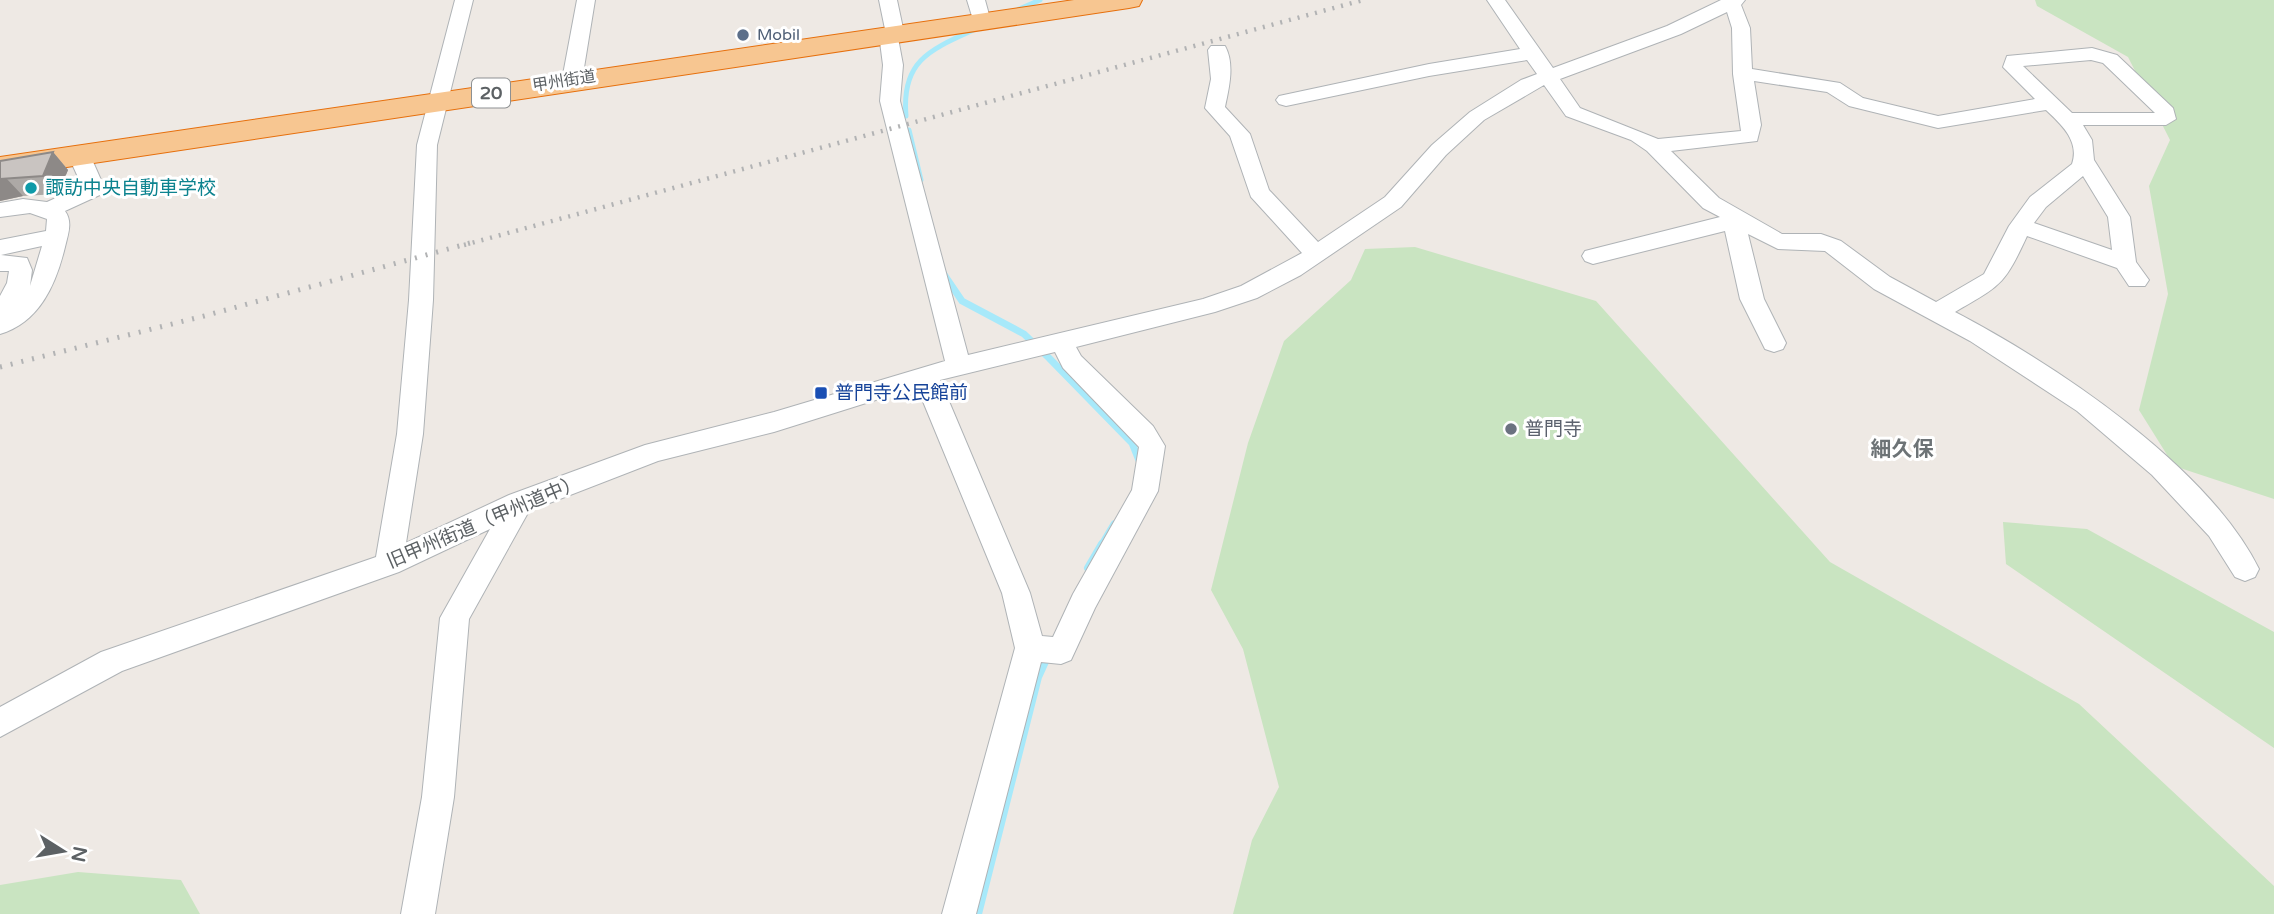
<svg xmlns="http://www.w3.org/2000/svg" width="2274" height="914" viewBox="0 0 2274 914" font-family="'Varela Round','Noto Sans JP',sans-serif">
<rect width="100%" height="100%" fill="#eee9e4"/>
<!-- green -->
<path fill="#c9e4c1" d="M 2035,0 L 2274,0 L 2274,499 L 2174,466 L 2139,410 L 2168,294 L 2149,186 L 2170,140 L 2128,57 L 2037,6 Z
M 1415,247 L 1596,301 L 1830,562 L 2079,704 L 2274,886 L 2274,914 L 1233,914 L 1252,840 L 1279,787 L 1243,649 L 1211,590 L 1248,443 L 1284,341 L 1351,280 L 1365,249 Z
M 2003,522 L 2087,529 L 2274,632 L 2274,748 L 2006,564 Z
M 78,872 L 181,880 L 200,914 L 0,914 L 0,885 Z"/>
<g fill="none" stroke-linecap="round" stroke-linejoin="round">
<!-- stream-far2 -->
<path stroke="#a7e9fa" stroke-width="5" d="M 1015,11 L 1040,0
M 906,116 C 901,59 932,49 978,28
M 909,130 L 921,180"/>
<!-- stream-far1 -->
<path stroke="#a7e9fa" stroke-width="7" d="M 943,273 L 962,301 L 1024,334 L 1049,358 L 1132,443 L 1140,463
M 1101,546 L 1114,524"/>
<!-- stream -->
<path stroke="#a7e9fa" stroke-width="8" d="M 1088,568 L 1102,544
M 978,914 L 1038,677 L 1048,655"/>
<!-- minor casing -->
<g stroke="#afb3b6" stroke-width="2">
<path id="minor" d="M 455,0 L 473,0 L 437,145 L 433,300 L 423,434 L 406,543 L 509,495 L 645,445 L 774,412 L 945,361 L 880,101 L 883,65 L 879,34 L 885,29 L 879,0 L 897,0 L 904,33 L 898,38 L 903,65 L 900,101 L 968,355 L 1203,299 L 1241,286 L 1302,253 L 1251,197 L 1230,136 L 1205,108 L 1211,79 L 1208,50 L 1211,46 L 1225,46 C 1235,64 1229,88 1225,107 L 1250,134 L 1269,190 L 1318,242 L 1385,197 L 1432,145 L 1470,112 L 1521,80 L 1537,74 L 1527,60 L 1429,76 L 1286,106 L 1279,104 L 1276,100 L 1279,96 L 1429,64 L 1520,49 L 1487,0 L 1505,0 L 1553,68 L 1667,26 L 1721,0 L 1745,0 L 1741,5 L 1750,28 L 1752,69 L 1840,83 L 1863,98 L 1938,116 L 2035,99 L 2003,67 L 2007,56 L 2092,48 L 2117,55 L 2173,108 L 2176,119 L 2166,125 L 2083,125 L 2092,140 L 2094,160 L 2130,217 L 2136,262 L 2149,280 L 2145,286 L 2129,286 L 2117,268 L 2027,236 C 2004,286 2001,285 1955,312 C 2056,365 2208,466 2259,569 L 2255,577 L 2245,581 L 2235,577 L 2209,536 L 2152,475 L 2077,411 L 1970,341 L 1874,289 L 1825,251 L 1778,249 L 1748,234 L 1764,299 L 1786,343 L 1783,349 L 1774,352 L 1765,349 L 1740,299 L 1725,231 L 1593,264 L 1585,261 L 1582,256 L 1585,251 L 1720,217 L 1703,208 L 1647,151 L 1631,140 L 1566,116 L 1544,85 L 1484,120 L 1446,155 L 1401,207 L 1301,275 L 1257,298 L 1215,312 L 1076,347 L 1081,356 L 1153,426 L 1165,446 L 1158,491 L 1095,608 L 1071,660 L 1061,664 L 1041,662 L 976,914 L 942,914 L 1015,648 L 1002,593 L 917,387 L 774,432 L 658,461 L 529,511 L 469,619 L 454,797 L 435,914 L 401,914 L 422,797 L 440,618 L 490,529 L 399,572 L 122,671 L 0,737 L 0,707 L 101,652 L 376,557 L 397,434 L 409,300 L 417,145 ZM 1727,12 L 1732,28 L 1733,74 L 1741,131 L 1658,139 L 1580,108 L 1560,79 L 1681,34 ZM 2091,60 L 2103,63 L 2155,113 L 2072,113 L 2023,66 ZM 1754,81 L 1827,92 L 1849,106 L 1938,128 L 2046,110 C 2061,124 2080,141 2072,164 L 2030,197 L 2009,226 L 1984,274 L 1936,302 L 1890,277 L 1841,241 L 1821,234 L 1782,234 L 1719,198 L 1671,151 L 1757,141 L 1761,125 ZM 2083,176 L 2108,217 L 2112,250 L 2034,223 L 2046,207 ZM 1055,352 L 1063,368 L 1139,447 L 1132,490 L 1073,594 L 1053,637 L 1042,636 L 1030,593 L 940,380 Z
M 577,0 L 595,0 L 582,80 L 572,86 L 562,80 Z
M 967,0 L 985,0 L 991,22 L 989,26 L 975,26 Z
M 79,148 L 90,155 L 105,189 L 102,194 L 65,211 C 73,222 68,234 65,247 C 56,284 40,322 0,334 L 0,296 L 7,283 L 9,271 L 0,271 L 0,240 L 46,231 L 47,219 L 30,213 L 0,217 L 0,203 L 23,199 L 47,202 L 82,186 L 68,155 ZM 42,246 L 30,286 L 32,270 L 27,258 L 1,255 Z"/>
</g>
<!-- highway casing -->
<g stroke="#e66f0c" stroke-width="2">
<path id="highway" d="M 1074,0 L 1142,0 L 1139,6 L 1129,8 L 0,177 L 0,157 Z"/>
</g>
<!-- minor -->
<use href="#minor" fill="#fff" fill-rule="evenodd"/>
<!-- highway -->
<use href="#highway" fill="#f7c691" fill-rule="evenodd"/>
<!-- rail-far1 -->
<path stroke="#b2b3b4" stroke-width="4.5" stroke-dasharray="2 7" stroke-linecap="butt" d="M 464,245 L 1363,0"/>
<!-- rail -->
<path stroke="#b2b3b4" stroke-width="5" stroke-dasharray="2 9" stroke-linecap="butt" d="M 0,367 L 204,316 L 470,243"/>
</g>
<!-- wall -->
<path fill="#ada9a6" d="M 53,152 L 68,170 L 58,194 L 23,196 L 0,201 L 0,161 Z"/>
<!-- shaded-wall -->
<path fill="#8d8987" d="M 53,152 L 68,170 L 58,194 L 43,176 Z
M 6,178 L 23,196 L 0,201 L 0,179 Z"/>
<!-- building -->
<path fill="#c9c4c1" stroke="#8d8987" stroke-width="2" d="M 53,152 L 43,176 L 0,179 L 0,161 Z"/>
<!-- markers -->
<circle fill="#5c6f8a" stroke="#fff" stroke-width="2.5" cx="743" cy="35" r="7"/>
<circle fill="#0f9aa8" stroke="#fff" stroke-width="2.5" cx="31" cy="188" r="7"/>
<rect fill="#1a4fb4" stroke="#fff" stroke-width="2.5" x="814" y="386" width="14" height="14" rx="3.5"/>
<circle fill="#6b7280" stroke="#fff" stroke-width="2.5" cx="1511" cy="429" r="7"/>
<g text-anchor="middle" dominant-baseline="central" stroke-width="6" stroke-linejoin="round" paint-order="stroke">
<!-- far-service labels -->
<g font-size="16" fill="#4e5e75" stroke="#fff" text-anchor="start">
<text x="757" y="35">Mobil</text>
</g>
<!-- far-street labels -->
<g font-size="16" fill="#5c6164" stroke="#fff">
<text transform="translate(564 81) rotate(-9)">甲州街道</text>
</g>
<!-- shield labels -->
<rect fill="#fff" stroke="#8d9092" stroke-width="2" x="472" y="78.5" width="38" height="29" rx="5"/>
<g font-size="18" font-weight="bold" fill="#5c6164">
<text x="491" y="93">20</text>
</g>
<!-- culture labels -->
<g font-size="19" fill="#0d838f" stroke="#fff" text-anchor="start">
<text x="45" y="188">諏訪中央自動車学校</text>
</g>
<!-- transit labels -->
<g font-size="19" fill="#164399" stroke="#fff" text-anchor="start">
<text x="835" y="393">普門寺公民館前</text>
</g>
<!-- worship labels -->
<g font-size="19" fill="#5b616d" stroke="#fff" text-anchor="start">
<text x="1525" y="429">普門寺</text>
</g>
<!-- street labels -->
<g font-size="19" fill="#5c6164" stroke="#fff">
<text transform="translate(484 522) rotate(-23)">旧甲州街道（甲州道中）</text>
</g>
<!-- neighbourhood labels -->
<g font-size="21" font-weight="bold" fill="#6d7376" stroke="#fff">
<text x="1902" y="449">細久保</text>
</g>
</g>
<!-- north arrow -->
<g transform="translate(63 851) rotate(101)" stroke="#ffffff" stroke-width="5" paint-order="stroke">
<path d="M0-5L12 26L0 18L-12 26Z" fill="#5c6164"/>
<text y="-10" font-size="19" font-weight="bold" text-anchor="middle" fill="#5c6164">N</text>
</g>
</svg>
